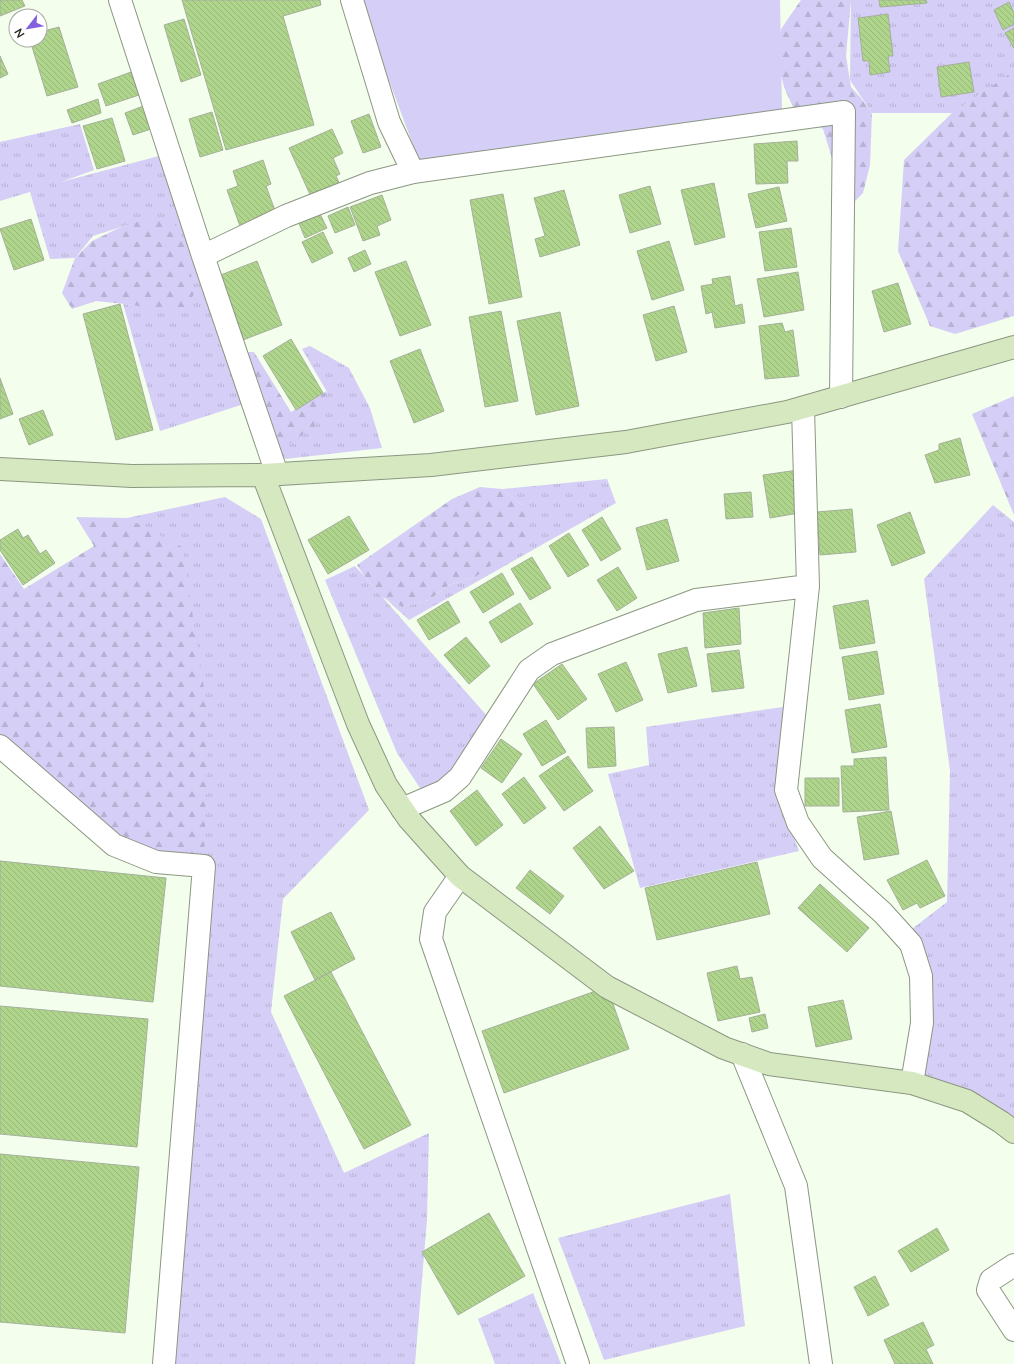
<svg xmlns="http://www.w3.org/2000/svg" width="1014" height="1364" viewBox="0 0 1014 1364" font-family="Lato,sans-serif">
<defs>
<pattern id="grass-tufts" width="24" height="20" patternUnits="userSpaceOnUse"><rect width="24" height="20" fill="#d5cef6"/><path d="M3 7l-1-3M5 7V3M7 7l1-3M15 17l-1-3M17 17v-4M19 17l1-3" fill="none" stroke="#b7b1d2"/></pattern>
<pattern id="forest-firs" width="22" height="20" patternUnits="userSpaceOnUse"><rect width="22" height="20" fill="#d5cef6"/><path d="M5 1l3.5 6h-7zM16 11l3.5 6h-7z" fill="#b7b1d2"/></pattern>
<pattern id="building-back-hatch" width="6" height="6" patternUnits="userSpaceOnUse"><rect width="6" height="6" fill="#afd58d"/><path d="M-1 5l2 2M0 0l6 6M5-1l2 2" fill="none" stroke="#96b779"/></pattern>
</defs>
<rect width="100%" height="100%" fill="#f4feec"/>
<!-- grass -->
<path fill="url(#grass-tufts)" d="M 851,0 L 1014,0 L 1014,74 L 952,113 L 872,113 L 850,80 Z
M 80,124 L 94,170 L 61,182 L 170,153 L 189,210 L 178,219 L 193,222 L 244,404 L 160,431 L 123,304 L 158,306 L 127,225 L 93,236 L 75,258 L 50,259 L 30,192 L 0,201 L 0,142 Z
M 310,346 L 349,368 L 370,408 L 382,448 L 285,459 L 277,452 L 327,392 L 302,349 Z
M 607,479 L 616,503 L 409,620 L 386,599 L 402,607 L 429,600 L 449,585 L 475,577 L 523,506 L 502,489 Z
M 225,497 L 261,519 L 369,810 L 283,899 L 271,1012 L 344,1173 L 429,1133 L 427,1219 L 415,1364 L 164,1364 L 203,875 L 127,518 Z
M 993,505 L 1014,522 L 1014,1139 L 912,1081 L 924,981 L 904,935 L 947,902 L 950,771 L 924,579 Z
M 355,566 L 488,717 L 447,781 L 436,788 L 420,788 L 397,753 L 325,580 Z
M 783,707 L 783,808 L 799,851 L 640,888 L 608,774 L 649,765 L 646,727 Z
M 730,1194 L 745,1326 L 604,1360 L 558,1238 Z
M 533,1293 L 561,1364 L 495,1364 L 478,1319 Z"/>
<!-- forest -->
<path fill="url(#forest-firs)" d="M 801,0 L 851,0 L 846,56 L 851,87 L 861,98 L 872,113 L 870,165 L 863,193 L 853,203 L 843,194 L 823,129 L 796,114 L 784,87 L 777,60 L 781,29 Z
M 1014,71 L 1014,316 L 955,334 L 930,326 L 898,251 L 904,160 L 952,113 Z
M 153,217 L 172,218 L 188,254 L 194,294 L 182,311 L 159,311 L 134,305 L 96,301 L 72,309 L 62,293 L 75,258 L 92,241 L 121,227 Z
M 236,352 L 254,352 L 291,412 L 327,391 L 314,427 L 277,452 Z
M 1014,396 L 1014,515 L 972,414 Z
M 480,487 L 502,489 L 523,506 L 534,538 L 511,551 L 475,577 L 449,585 L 429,600 L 402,607 L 382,597 L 364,576 L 357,565 L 452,499 Z
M 76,517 L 127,518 L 182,547 L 208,714 L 204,866 L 114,845 L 0,746 L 0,554 L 24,589 L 94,546 Z"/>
<!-- park -->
<path fill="#d5cef6" d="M 359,0 L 780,0 L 782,112 L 419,161 Z"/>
<!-- building -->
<path fill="url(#building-back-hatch)" stroke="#a4b09a" d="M 0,0 L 22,0 L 25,6 L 0,16 Z
M 182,0 L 320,0 L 321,5 L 283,16 L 314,125 L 226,150 Z
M 879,0 L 926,0 L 927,3 L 880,7 Z
M 1009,2 L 1014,13 L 1014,24 L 1003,30 L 994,10 Z
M 888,14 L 893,56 L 888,56 L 890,72 L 870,75 L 869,61 L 863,61 L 858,18 Z
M 184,19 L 201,75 L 181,82 L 164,25 Z
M 59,27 L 78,87 L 47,96 L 30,40 L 40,40 L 40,32 Z
M 1014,28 L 1014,48 L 1005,33 Z
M 0,56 L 8,74 L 0,78 Z
M 969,62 L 974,92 L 941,97 L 937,67 Z
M 131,72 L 139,95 L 106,106 L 98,84 Z
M 98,99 L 101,113 L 72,123 L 67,110 Z
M 146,105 L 154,128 L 133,135 L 125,113 Z
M 212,112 L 223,150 L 200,157 L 189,119 Z
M 369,114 L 381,147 L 363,153 L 351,121 Z
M 112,118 L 125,161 L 97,169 L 83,126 Z
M 332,129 L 343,153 L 333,158 L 340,174 L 336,176 L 341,187 L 312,199 L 289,148 Z
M 797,141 L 798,161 L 787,161 L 788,183 L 756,184 L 754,144 Z
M 263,160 L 271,184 L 266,186 L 277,216 L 241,229 L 227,190 L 238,186 L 233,171 Z
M 714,183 L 725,237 L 695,245 L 681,190 Z
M 650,186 L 661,224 L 630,233 L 619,195 Z
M 779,187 L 787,221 L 756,228 L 748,194 Z
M 564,190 L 580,245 L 540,257 L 535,239 L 545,236 L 534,198 Z
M 503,194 L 522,297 L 489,304 L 470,200 Z
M 382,195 L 391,220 L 377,226 L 380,235 L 363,241 L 350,207 Z
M 348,207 L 355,225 L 335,233 L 328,216 Z
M 319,212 L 327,228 L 305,238 L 298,221 Z
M 31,219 L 44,260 L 14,270 L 0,229 Z
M 791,228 L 797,267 L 765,271 L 759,232 Z
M 323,232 L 333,253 L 312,263 L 302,242 Z
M 669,241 L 684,290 L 652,300 L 637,251 Z
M 365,250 L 371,264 L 354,272 L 348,258 Z
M 257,261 L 282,325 L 243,340 L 218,276 Z
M 406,261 L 431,325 L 400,336 L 375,272 Z
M 798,272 L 804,310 L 764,317 L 757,279 Z
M 730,276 L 735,306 L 742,304 L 745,323 L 715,328 L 712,312 L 706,314 L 701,286 L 713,284 L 712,279 Z
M 898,283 L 911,324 L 884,332 L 872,291 Z
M 120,304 L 153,430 L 116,440 L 83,314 Z
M 674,306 L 687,352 L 656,361 L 643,315 Z
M 501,311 L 518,401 L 485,407 L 469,317 Z
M 560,312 L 579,406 L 536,415 L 517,321 Z
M 782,323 L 785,332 L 793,330 L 799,376 L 765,379 L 759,326 Z
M 291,339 L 323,393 L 296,410 L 263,356 Z
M 420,349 L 444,411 L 414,423 L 390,361 Z
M 0,378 L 13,414 L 0,419 Z
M 43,410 L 53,435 L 29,445 L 19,419 Z
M 960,438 L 970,475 L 935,483 L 925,455 L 939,450 L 939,444 Z
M 798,470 L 805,512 L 770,518 L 763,475 Z
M 751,492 L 753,517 L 726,519 L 724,494 Z
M 852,509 L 856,552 L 820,555 L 817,512 Z
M 910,512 L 925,553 L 892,566 L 877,525 Z
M 349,516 L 369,550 L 328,574 L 308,540 Z
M 602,517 L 621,549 L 601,561 L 582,530 Z
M 667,519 L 679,561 L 647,570 L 636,528 Z
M 18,529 L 23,538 L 28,535 L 40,554 L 46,550 L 55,563 L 23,585 L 0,550 L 0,540 Z
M 569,533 L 589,565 L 568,577 L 549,546 Z
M 532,557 L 551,588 L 530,600 L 511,569 Z
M 618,567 L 637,598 L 617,611 L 597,580 Z
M 502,573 L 514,594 L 483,613 L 470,592 Z
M 868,600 L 875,643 L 840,649 L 833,606 Z
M 448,601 L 460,622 L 429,640 L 417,620 Z
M 520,603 L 533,624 L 501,643 L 489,622 Z
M 739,608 L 741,644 L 705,648 L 703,613 Z
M 466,637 L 490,666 L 469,684 L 444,655 Z
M 687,647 L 697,686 L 668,693 L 658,654 Z
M 739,650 L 744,688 L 712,692 L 707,654 Z
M 877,651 L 884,694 L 849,700 L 842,657 Z
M 626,662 L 643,700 L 616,712 L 598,674 Z
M 562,664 L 587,699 L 558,720 L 533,684 Z
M 880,704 L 887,747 L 852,753 L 845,710 Z
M 546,720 L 566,752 L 542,766 L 523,734 Z
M 614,727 L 616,766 L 588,768 L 586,728 Z
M 501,739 L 522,754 L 502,783 L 481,768 Z
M 568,756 L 593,791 L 564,811 L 539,776 Z
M 886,757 L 889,810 L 843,812 L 841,766 L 854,766 L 854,759 Z
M 524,777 L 546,808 L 524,824 L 502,794 Z
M 805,778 L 839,778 L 839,806 L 805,806 Z
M 477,790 L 503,825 L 476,846 L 450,811 Z
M 891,811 L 899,854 L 864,860 L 857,817 Z
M 600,826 L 634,871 L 604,889 L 573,848 Z
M 927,860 L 945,896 L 920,908 L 917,903 L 903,910 L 887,880 Z
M 0,861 L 166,878 L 153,1002 L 0,986 Z
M 757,862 L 770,914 L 657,940 L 645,888 Z
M 530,870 L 564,896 L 550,914 L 516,888 Z
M 820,884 L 869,928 L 847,952 L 798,908 Z
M 331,912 L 355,959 L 315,980 L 291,932 Z
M 737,966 L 740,979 L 752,977 L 760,1012 L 718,1021 L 707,973 Z
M 331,972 L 411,1125 L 364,1149 L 284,996 Z
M 607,987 L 629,1049 L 504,1093 L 482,1031 Z
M 843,1000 L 852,1039 L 816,1047 L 808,1007 Z
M 0,1006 L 148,1019 L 137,1147 L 0,1134 Z
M 765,1014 L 768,1028 L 752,1032 L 749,1018 Z
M 0,1154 L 139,1167 L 125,1333 L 0,1322 Z
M 489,1213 L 525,1276 L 458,1315 L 422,1252 Z
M 937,1228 L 949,1250 L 911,1272 L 898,1251 Z
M 875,1276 L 889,1305 L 868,1316 L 854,1287 Z
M 923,1322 L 934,1345 L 926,1349 L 933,1364 L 895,1364 L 884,1340 Z"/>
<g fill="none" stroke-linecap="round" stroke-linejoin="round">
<!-- street casing -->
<g stroke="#8b9782" stroke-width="24">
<path id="street" d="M 120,0 L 203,256 L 277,474
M 352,0 L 389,122 L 413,172
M 203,256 L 286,216 L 370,183 L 413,172 L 844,112 L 841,397
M 803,408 L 808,586 L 786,790 L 798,823 L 822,858 L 883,913 L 911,944 L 921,976 L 922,1023 L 912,1083
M 0,746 L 114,845 L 156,862 L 204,866 L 164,1364
M 402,809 L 444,791 L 460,777 L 529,670 L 552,654 L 696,600 L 808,586
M 460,876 L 435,912 L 431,939 L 578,1364
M 742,1054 L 796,1186 L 821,1364
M 1014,1265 L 991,1280 L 988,1290 L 1014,1330"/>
</g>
<!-- secondary casing -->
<g stroke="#8b9782" stroke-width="24">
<path id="secondary" d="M 0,469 L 132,476 L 263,475 L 431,465 L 626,442 L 787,412 L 1014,347
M 263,475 L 358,724 L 386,785 L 409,819 L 460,876 L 607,987 L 724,1048 L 769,1064 L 912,1083 L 967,1101 L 1001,1122 L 1014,1132"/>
</g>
<!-- street -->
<use href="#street" stroke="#fff" stroke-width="22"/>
<!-- secondary -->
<use href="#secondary" stroke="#d6e8c0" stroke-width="22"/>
</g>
<!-- north arrow -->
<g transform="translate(28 28) rotate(239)"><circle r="19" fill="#ffffff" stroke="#a7a9a5"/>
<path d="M0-3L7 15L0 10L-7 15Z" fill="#8461dc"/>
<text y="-6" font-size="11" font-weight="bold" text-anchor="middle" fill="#23281f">N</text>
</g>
</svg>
